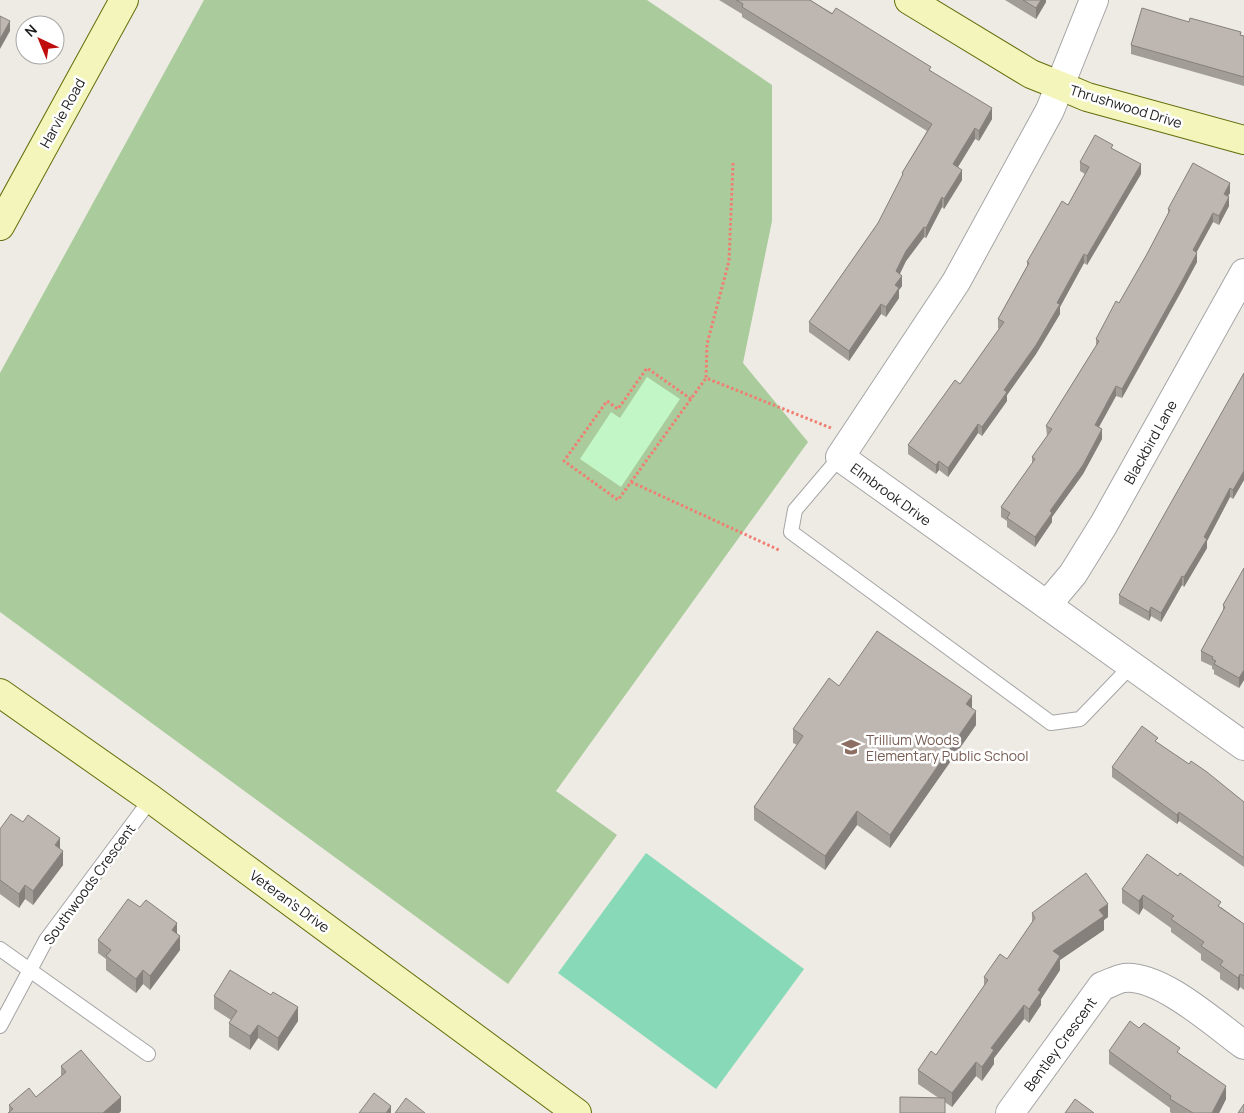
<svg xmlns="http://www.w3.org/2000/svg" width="1244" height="1113" viewBox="0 0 1244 1113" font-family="Manrope,sans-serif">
<rect width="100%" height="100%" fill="#eeebe4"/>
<!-- forest -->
<path fill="#aacb9b" d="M 204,0 L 647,0 L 772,85 L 772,221 L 743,363 L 808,442 L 556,791 L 617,835 L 508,984 L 0,612 L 0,373 Z"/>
<!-- park -->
<path fill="#c3f6c7" d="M 647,377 L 680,399 L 621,487 L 580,459 L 611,412 L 620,418 Z"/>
<!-- pitch -->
<path fill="#87d9b8" d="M 646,853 L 804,969 L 716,1089 L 558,973 Z"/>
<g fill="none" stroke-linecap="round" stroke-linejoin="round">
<!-- lane casing -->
<g stroke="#a5a5a5" stroke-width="16">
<path id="lane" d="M 840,457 L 795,510 L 791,532 L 1051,723 L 1080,719 L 1131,666
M 0,949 L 148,1054
M 0,1026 L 46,940 L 151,799"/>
</g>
<!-- street casing -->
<g stroke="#a5a5a5" stroke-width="30">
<path id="street" d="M 1094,0 L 1050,110 L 956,282 L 840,457 L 1244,746
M 1047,605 L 1073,574 L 1104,524 L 1244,273
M 1010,1113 L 1102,986 C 1109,984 1117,979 1124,978 C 1160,974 1215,1024 1244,1045"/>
</g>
<!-- secondary casing -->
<g stroke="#646e0b" stroke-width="30">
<path id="secondary" d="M 909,0 L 1031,74 L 1061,86 L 1087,97 L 1244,140
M 0,226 L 124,0
M 0,693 L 151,799 L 577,1113"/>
</g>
<!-- path -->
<path stroke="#f17e72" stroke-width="3" stroke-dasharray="2.5 2.5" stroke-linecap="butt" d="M 733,163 L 729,261 L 707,344 L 706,378 L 831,428
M 691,399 L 647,368 L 618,409 L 607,401 L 564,461 L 618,500 L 706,378
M 631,482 L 779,550"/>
<!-- lane -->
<use href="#lane" stroke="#fff" stroke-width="14"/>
<!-- street -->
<use href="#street" stroke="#fff" stroke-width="28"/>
<!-- secondary -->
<use href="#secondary" stroke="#f3f5bb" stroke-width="28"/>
</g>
<!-- wall -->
<path fill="#a39d98" d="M 719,0 L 810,0 L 931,71 L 992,119 L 979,141 L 975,139 L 958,167 L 962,180 L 944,209 L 942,207 L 926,238 L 924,237 L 906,261 L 900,274 L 902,286 L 899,290 L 899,298 L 886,317 L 881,314 L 849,361 L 809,332 L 809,322 L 878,223 L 902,177 L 902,173 L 927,131 L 742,17 L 742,14 Z
M 1005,0 L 1046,0 L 1046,2 L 1036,19 Z
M 1189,22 L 1244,36 L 1244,86 L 1131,54 L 1131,45 Z
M 1113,149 L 1141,174 L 1087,265 L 1084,263 L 1060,307 L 1060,314 L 1036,354 L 1007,395 L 1007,401 L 982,436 L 978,433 L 948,477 L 939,470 L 936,474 L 908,454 L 908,445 L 960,384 L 999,329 L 998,328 L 998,319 L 1027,266 L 1027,262 L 1068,205 L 1085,174 L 1080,171 L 1080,162 Z
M 1230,193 L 1228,196 L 1229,206 L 1219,225 L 1213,222 L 1196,252 L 1197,262 L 1182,290 L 1122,398 L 1116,396 L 1099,427 L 1102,439 L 1083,474 L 1052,517 L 1052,522 L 1035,547 L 1007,527 L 1007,521 L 1001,517 L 1001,507 L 1032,463 L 1032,457 L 1047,436 L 1046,426 L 1096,346 L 1096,339 L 1119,303 L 1147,254 L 1168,214 L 1168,209 Z
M 1244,373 L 1244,480 L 1233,499 L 1230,497 L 1207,541 L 1207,548 L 1184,587 L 1182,585 L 1161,622 L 1151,616 L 1149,621 L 1119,604 L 1119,595 Z
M 1244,568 L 1244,680 L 1239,688 L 1214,674 L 1214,670 L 1212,669 L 1212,666 L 1201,661 L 1201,651 L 1223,611 L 1223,605 Z
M 839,686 L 972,708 L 976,725 L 890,848 L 857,825 L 825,870 L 754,820 L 754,807 L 797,745 L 793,743 L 793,729 Z
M 1158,743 L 1244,802 L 1244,867 L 1179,821 L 1177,824 L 1112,777 L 1112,767 Z
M 0,829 L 60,849 L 63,865 L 33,905 L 25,899 L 19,908 L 0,894 Z
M 1122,889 L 1221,907 L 1244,924 L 1244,990 L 1240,987 L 1238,991 L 1220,979 L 1220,973 L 1201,960 L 1201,954 L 1171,932 L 1171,928 L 1143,908 L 1139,915 L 1122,903 Z
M 1032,913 L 1108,917 L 1104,920 L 1104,930 L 1060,960 L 1060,970 L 1041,999 L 1041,1005 L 1029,1023 L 1024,1019 L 994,1058 L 994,1064 L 982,1081 L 976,1076 L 952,1107 L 918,1084 L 918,1070 L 936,1055 L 984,986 L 984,977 L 1007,959 L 1032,922 Z
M 177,934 L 180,950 L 150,990 L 143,984 L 136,993 L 106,970 L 106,959 L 98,953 L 98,940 Z
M 214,996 L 298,1021 L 278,1051 L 258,1038 L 250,1050 L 229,1037 L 229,1023 L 231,1020 L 214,1009 Z
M 1139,1028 L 1180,1054 L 1226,1099 L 1219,1113 L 1171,1113 L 1170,1112 L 1170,1108 L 1109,1064 L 1109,1051 Z
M 61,1066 L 121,1111 L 119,1113 L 8,1113 L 9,1112 L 9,1105 L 36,1097 L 61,1076 Z"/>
<!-- shaded-wall -->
<path fill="#85807c" d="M 1041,0 L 1046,0 L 1046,2 L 1036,19 L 1036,8 Z
M 10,21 L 10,31 L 0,49 L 0,39 Z
M 992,108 L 992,119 L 979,141 L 979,131 Z
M 975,128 L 975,139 L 953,175 L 953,164 Z
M 1141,164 L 1141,174 L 1087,265 L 1087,256 Z
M 962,170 L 962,180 L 944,209 L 944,199 Z
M 1230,183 L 1230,193 L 1224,203 L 1224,194 Z
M 942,197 L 942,207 L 926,238 L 926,228 Z
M 1229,197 L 1229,206 L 1219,225 L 1219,216 Z
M 1213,213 L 1213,222 L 1193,259 L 1193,250 Z
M 924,227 L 924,237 L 906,261 L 896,281 L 896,271 L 906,251 Z
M 1197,253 L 1197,262 L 1182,290 L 1122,398 L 1122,389 Z
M 1084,254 L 1084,263 L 1060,307 L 1060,314 L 1036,354 L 1007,395 L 1007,401 L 982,436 L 982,427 L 1057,303 Z
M 902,276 L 902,286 L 899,290 L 899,298 L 886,317 L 886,307 L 895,285 Z
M 881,304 L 881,314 L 849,361 L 849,351 Z
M 1116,386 L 1116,396 L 1095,434 L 1095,425 Z
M 978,424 L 978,433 L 948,477 L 948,468 Z
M 1102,429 L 1102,439 L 1083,474 L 1052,517 L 1052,522 L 1035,547 L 1035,537 L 1050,511 Z
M 939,461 L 939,470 L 936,474 L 936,465 Z
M 1244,471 L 1244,480 L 1233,499 L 1233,490 Z
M 1230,488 L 1230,497 L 1207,541 L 1207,548 L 1184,587 L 1184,577 L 1204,537 Z
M 1182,576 L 1182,585 L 1161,622 L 1161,613 Z
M 1151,607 L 1151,616 L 1149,621 L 1149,612 Z
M 1244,670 L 1244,680 L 1239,688 L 1239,678 Z
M 972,696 L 972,709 L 966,704 Z
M 976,711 L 976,725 L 890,848 L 890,835 Z
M 857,811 L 857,825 L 825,870 L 825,856 Z
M 1179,812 L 1179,821 L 1177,824 L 1177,815 Z
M 60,838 L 60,852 L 55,845 Z
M 63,851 L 63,865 L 33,905 L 33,891 Z
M 25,885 L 25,899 L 19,908 L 19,894 Z
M 1143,895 L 1143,908 L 1139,915 L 1139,901 Z
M 1108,904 L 1108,917 L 1104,920 L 1104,930 L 1060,960 L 1060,970 L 1041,999 L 1041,1005 L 1029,1023 L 1029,1009 L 1053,951 L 1099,910 Z
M 177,923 L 177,937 L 172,930 Z
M 180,936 L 180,950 L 150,990 L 150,976 Z
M 143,970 L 143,984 L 136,993 L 136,979 Z
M 1240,974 L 1240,987 L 1238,991 L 1238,978 Z
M 1024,1005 L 1024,1019 L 994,1058 L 994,1064 L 982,1081 L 982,1067 L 991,1048 Z
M 298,1007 L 298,1021 L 278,1051 L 278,1038 Z
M 258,1025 L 258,1038 L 250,1050 L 250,1036 Z
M 976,1062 L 976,1076 L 952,1107 L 952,1093 Z
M 1226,1086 L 1226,1099 L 1219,1113 L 1212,1113 Z
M 121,1097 L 121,1111 L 119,1113 L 103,1113 Z
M 391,1106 L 391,1113 L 386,1113 Z"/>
<!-- building -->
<path fill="#beb7b1" stroke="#85807c" d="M 736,0 L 810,0 L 832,14 L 836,8 L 931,67 L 929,70 L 992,108 L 979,131 L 975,128 L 953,164 L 962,170 L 944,199 L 942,197 L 926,228 L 924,227 L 906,251 L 896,271 L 902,276 L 895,285 L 899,288 L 886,307 L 881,304 L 849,351 L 809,322 L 878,223 L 903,174 L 902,173 L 932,124 L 742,7 L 743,4 Z
M 1023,0 L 1041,0 L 1036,8 Z
M 1142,8 L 1189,22 L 1190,18 L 1241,32 L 1240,35 L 1244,36 L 1244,77 L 1131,45 Z
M 0,16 L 10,21 L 0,39 Z
M 1095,135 L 1113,145 L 1111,148 L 1141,164 L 1087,256 L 1084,254 L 1057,303 L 1060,304 L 1036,345 L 1004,390 L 1007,392 L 982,427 L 978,424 L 948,468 L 939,461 L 936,465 L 908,445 L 955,380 L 960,384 L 1004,322 L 998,319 L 1029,263 L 1027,262 L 1062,201 L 1068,205 L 1089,167 L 1080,162 Z
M 1193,163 L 1230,183 L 1224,194 L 1229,197 L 1219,216 L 1213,213 L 1193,250 L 1197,253 L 1182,281 L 1122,389 L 1116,386 L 1095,425 L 1102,429 L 1083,465 L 1050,511 L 1052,513 L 1035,537 L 1007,518 L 1010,513 L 1001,507 L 1035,459 L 1032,457 L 1052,429 L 1046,426 L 1099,341 L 1096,339 L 1116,301 L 1119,303 L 1147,254 L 1170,210 L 1168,209 Z
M 1244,373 L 1244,471 L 1233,490 L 1230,488 L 1204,537 L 1207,539 L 1184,577 L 1182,576 L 1161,613 L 1151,607 L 1149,612 L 1119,595 Z
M 1244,568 L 1244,670 L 1239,678 L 1214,664 L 1216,661 L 1212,659 L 1213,657 L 1201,651 L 1225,607 L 1223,605 Z
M 877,631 L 972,696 L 966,704 L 976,711 L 890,835 L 857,811 L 825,856 L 754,807 L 803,736 L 793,729 L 829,678 L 839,686 Z
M 1142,726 L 1158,738 L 1155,741 L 1189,764 L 1191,761 L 1207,772 L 1244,802 L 1244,858 L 1179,812 L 1177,815 L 1112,767 Z
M 11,814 L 23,822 L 28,815 L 60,838 L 55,845 L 63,851 L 33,891 L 25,885 L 19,894 L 0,880 L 0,829 Z
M 1147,854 L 1178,876 L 1180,873 L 1221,902 L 1218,906 L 1244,924 L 1244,976 L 1240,974 L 1238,978 L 1220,965 L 1223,961 L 1201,946 L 1204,942 L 1171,919 L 1174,916 L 1143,895 L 1139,901 L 1122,889 Z
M 1086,873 L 1108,904 L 1099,910 L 1104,916 L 1053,951 L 1060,956 L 1038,990 L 1041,992 L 1029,1009 L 1024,1005 L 991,1048 L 994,1050 L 982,1067 L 976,1062 L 952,1093 L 918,1070 L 931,1051 L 936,1055 L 988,980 L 984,977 L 1000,954 L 1007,959 L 1035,918 L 1032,913 Z
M 128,899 L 140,907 L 146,900 L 177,923 L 172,930 L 180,936 L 150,976 L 143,970 L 136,979 L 106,956 L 111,950 L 98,940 Z
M 230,970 L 271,995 L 273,992 L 298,1007 L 278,1038 L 258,1025 L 250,1036 L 229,1023 L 237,1011 L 214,996 Z
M 1130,1021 L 1139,1028 L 1144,1023 L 1180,1048 L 1177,1052 L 1226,1086 L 1212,1113 L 1193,1113 L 1170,1099 L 1171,1096 L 1109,1051 Z
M 81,1050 L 121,1097 L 103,1113 L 8,1113 L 13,1109 L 9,1105 L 29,1088 L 36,1097 L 66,1072 L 61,1066 Z
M 374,1093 L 391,1106 L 386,1113 L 359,1113 Z
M 900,1097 L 945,1098 L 945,1113 L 900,1113 Z
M 406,1098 L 425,1113 L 395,1113 Z
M 1075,1099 L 1094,1113 L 1065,1113 Z
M 1244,1104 L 1244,1113 L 1238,1113 Z"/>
<!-- icons -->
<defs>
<g id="school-bare" transform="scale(1.5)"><path d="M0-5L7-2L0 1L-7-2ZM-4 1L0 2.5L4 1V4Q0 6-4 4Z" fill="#8d6e63" stroke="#fff" stroke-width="2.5" paint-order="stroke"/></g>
</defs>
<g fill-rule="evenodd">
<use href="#school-bare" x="851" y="747"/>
</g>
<g text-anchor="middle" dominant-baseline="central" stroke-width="5" stroke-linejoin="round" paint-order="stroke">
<!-- street labels -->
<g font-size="14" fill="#1e1e1e" stroke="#fff">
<text transform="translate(1126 106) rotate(17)">Thrushwood Drive</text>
<text transform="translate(62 113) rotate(-61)">Harvie Road</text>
<text transform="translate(1150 442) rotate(-61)">Blackbird Lane</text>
<text transform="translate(891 494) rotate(36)">Elmbrook Drive</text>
<text transform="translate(89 884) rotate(-54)">Southwoods Crescent</text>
<text transform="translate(290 901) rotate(36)">Veteran's Drive</text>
<text transform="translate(1060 1044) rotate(-54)">Bentley Crescent</text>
</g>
<!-- education labels -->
<g font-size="14" fill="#785e54" stroke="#fff" text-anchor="start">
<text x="866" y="739">Trillium Woods<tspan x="866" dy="16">Elementary Public School</tspan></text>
</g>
</g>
<!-- north arrow -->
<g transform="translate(40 40) rotate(316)"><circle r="24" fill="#ffffff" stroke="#a5a5a5"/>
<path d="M0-4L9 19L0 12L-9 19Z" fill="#bf0c0d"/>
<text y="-8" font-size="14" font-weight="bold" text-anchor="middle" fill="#1e1e1e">N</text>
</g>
</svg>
